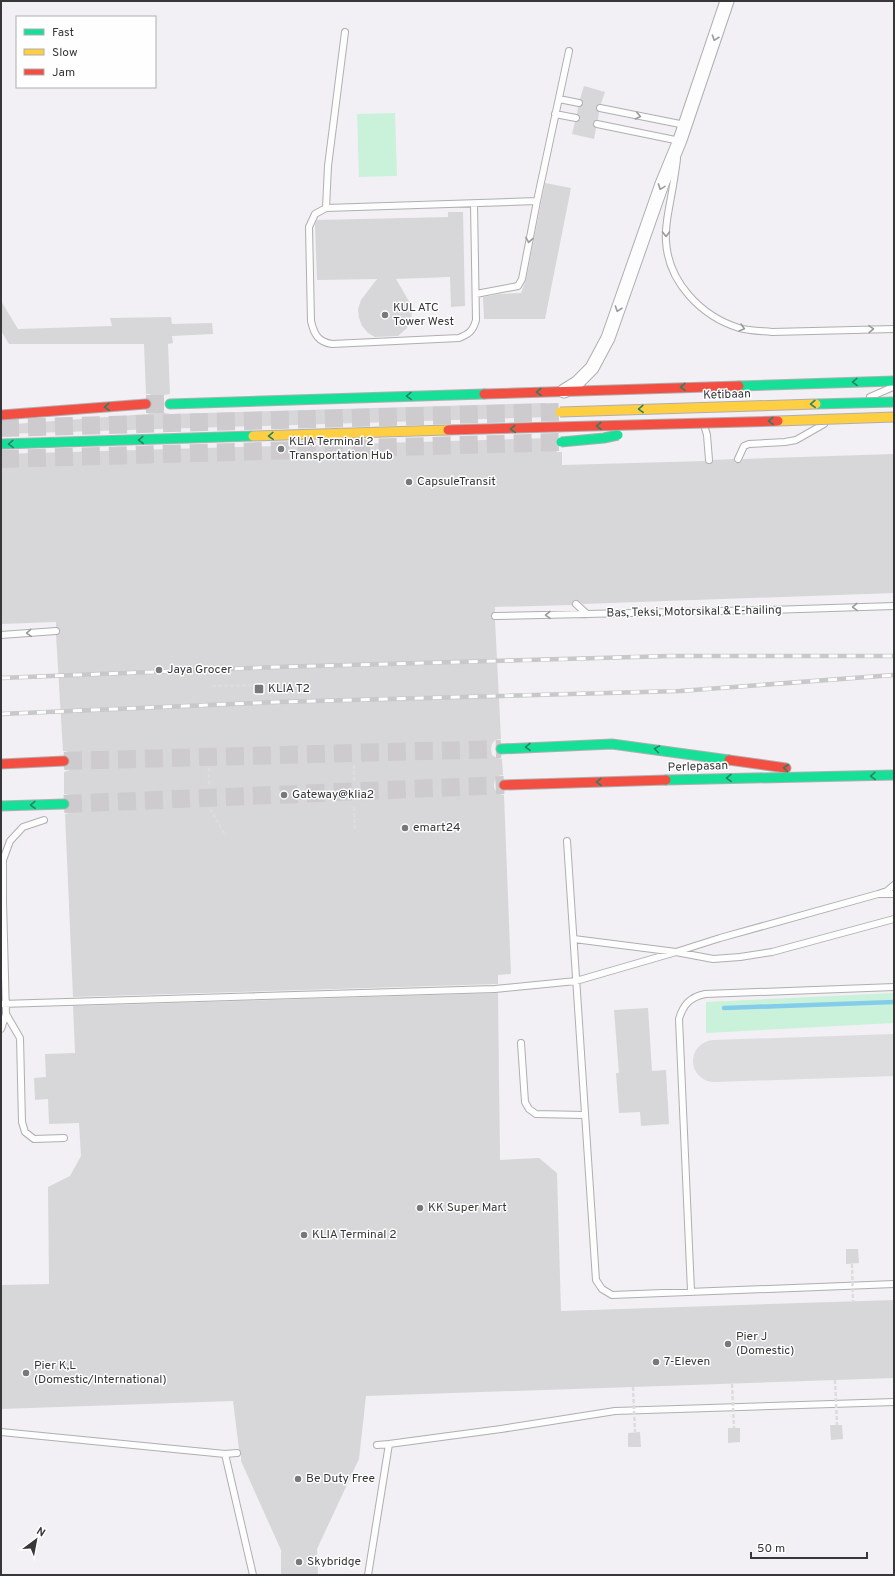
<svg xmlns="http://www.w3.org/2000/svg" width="895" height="1576" viewBox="0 0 895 1576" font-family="Overpass,sans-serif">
<rect width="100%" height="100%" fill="#f2f0f4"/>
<!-- green -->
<path fill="#caf2da" d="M 395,113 L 397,176 L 359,177 L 357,114 Z
M 894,993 L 894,1023 L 706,1033 L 706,1002 Z"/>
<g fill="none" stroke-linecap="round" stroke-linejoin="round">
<!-- stream -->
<path stroke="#83cdeb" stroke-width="4.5" d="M 724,1008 L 894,1002"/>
<!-- taxiway -->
<path stroke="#dddcde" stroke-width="42" d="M 714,1061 L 894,1055"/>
</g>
<!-- building -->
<path fill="#d7d6d9" d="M 584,86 L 605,92 L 601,104 L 598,104 L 596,107 L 596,110 L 599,112 L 598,120 L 594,121 L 593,123 L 596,128 L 594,139 L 572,134 L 575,122 L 578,122 L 580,119 L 580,116 L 577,114 L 578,107 L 583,104 L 583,101 L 580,99 Z
M 545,183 L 571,188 L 545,319 L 484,319 L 483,297 L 500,294 L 521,293 L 526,280 Z
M 448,212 L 463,212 L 465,306 L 451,307 L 450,277 L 396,279 L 410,303 L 412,312 L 411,320 L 407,328 L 398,336 L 375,337 L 368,333 L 362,326 L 359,318 L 358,309 L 361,300 L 377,279 L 317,280 L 315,224 L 317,220 L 448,217 Z
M 1,301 L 18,329 L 112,326 L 110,318 L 171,317 L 172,324 L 212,323 L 213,334 L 172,336 L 173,343 L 168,344 L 170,394 L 164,395 L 161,399 L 160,404 L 161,410 L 165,413 L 170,414 L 544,403 L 551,406 L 550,412 L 551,417 L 1,434 L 1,425 L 147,414 L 152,412 L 156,408 L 156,404 L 154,398 L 150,394 L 146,394 L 144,344 L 9,344 L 1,331 Z
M 551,438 L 551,443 L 553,448 L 557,452 L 562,452 L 562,465 L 705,461 L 709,464 L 712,463 L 713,460 L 734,459 L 735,462 L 738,463 L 741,462 L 743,459 L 894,454 L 894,593 L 583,604 L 577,600 L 573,601 L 572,605 L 495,607 L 495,612 L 491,614 L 491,616 L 493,620 L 495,620 L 501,739 L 495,740 L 492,744 L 491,749 L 492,755 L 497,758 L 502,759 L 503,775 L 498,776 L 495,780 L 494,786 L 495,790 L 499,794 L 504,795 L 511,974 L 498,975 L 498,984 L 73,997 L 65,814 L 69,813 L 73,809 L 74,803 L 73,799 L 69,795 L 64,794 L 64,772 L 70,770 L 73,765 L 74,761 L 73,756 L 69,752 L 63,751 L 56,635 L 60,633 L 60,630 L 56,627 L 56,622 L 1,624 L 1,454 Z
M 498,993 L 500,1160 L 539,1158 L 557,1173 L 561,1311 L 894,1300 L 894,1378 L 366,1396 L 359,1459 L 317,1549 L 318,1575 L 281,1575 L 281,1550 L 241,1461 L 241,1452 L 239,1449 L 233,1401 L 1,1409 L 1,1285 L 49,1284 L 48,1187 L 70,1176 L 81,1156 L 79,1123 L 49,1124 L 48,1099 L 35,1100 L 34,1078 L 46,1077 L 45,1054 L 75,1053 L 73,1006 Z
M 648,1008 L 652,1071 L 666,1070 L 669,1124 L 641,1126 L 640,1112 L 619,1113 L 616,1073 L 619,1073 L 614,1010 Z
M 846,1249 L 858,1249 L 859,1263 L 846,1264 Z
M 830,1425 L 842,1425 L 843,1439 L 831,1440 Z
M 728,1428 L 740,1428 L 740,1442 L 728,1443 Z
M 640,1432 L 641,1447 L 628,1447 L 628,1433 Z"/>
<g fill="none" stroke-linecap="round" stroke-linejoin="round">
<!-- secondary-tunnel -->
<path stroke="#cdcbce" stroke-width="18" stroke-dasharray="18 9" stroke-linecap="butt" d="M 146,404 L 170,404
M 1,428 L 560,412
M 1,459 L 561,442
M 64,761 L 501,749
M 64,804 L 504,785"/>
<!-- lane casing -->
<g stroke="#afaeb0" stroke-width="8">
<path id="lane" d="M 345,32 L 328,166 L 326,208 L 537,201 L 569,51
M 559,99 L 579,103
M 600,108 L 685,125
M 555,114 L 576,118
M 597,124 L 680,141
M 677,159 C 675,176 672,192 669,208 C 667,219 665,230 666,241 C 668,282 701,316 739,328 C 749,331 761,331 772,332 L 894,329
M 326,208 L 315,214 L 309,227 L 311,321 C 314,334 318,342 332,344 L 459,338 C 469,334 473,331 476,320 L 474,204
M 476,294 L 518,286 L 522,279 L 537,201
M 870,397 L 893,387
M 704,425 L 707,435 L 709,460
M 738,459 L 744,446 L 749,444 L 785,442 L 796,440 L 824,424
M 576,604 L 587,614
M 495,616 L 769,610 L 894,606
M 1,635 L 56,631
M 567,841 L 596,1280 L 602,1289 L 612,1295 L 894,1284
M 894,885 L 887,891 L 878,894 L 894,894
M 574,939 L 676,952 L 713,959 L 740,957 L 772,952 L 894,919
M 1,1004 L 495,989 L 576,981 L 676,952 L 720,938 L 878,894
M 6,1014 L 20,1038 L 22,1122 L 25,1132 L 34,1139 L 64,1138
M 1,1029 L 6,1014 L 3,902 L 3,860 L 10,841 L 23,827 L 44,820
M 521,1043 L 525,1102 L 529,1109 L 536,1114 L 585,1115
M 691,1291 L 679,1019 C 683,1005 690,997 705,994 L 894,987
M 1,1432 L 225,1454 L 253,1575
M 377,1445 L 389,1444
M 225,1454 L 237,1453
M 368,1575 L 389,1444 L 501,1429 L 615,1411 L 894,1402"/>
</g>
<!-- street casing -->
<g stroke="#afaeb0" stroke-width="15">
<path id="street" d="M 564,391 L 577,383 L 592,368 L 608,338 L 662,184 L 680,140 L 727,1"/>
</g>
<!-- fast casing -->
<g stroke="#afaeb0" stroke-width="11">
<path id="fast" d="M 739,386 L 894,381
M 170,404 L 484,394
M 501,749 L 612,744 L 729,760
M 666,780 L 894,775
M 1,806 L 64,804"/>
</g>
<!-- jam casing -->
<g stroke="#afaeb0" stroke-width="11">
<path id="jam" d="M 484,394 L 739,386
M 1,415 L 146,404
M 729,760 L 786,768
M 1,764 L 64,761
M 504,785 L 666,780"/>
</g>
<!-- path -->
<path stroke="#dcdcdc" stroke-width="2.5" stroke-dasharray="4 2" stroke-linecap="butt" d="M 212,686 L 264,685
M 354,765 L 354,781
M 209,768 L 209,786
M 354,807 L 355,831
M 210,809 L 226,836"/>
<!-- lane -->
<use href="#lane" stroke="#fdfdfd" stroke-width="6"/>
<!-- street -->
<use href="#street" stroke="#fdfdfd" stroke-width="13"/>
<!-- fast -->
<use href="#fast" stroke="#16e098" stroke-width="9"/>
<!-- jam -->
<use href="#jam" stroke="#f24e42" stroke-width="9"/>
<!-- rail casing -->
<g stroke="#c8c7c9" stroke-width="4.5">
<path id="rail" d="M 1,678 L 276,667 L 671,656 L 894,656
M 1,714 L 277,702 L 680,691 L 894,675"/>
</g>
<!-- rail -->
<use href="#rail" stroke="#fefefe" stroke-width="3" stroke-dasharray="9" stroke-linecap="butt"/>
<!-- fast-bridge casing -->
<g stroke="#afaeb0" stroke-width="11" stroke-linecap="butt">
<path id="fast-bridge" d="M 816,404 L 894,402
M 561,442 L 604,438 L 618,435
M 1,444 L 253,436"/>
</g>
<!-- slow-bridge casing -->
<g stroke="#afaeb0" stroke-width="11" stroke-linecap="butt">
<path id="slow-bridge" d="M 560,412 L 816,404
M 778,421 L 894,417
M 253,436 L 448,430"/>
</g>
<!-- jam-bridge casing -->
<g stroke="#afaeb0" stroke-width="11" stroke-linecap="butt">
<path id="jam-bridge" d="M 448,430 L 778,421"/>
</g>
<!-- path-bridge -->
<path stroke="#dcdcdc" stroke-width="2.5" stroke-dasharray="4 2" stroke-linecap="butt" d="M 852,1264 L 853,1301
M 835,1380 L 837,1425
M 732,1384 L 734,1428
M 633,1387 L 635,1432"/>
<!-- fast-bridge -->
<use href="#fast-bridge" stroke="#16e098" stroke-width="9"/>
<!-- slow-bridge -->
<use href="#slow-bridge" stroke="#ffcf43" stroke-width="9"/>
<!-- jam-bridge -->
<use href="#jam-bridge" stroke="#f24e42" stroke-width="9"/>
</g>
<!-- one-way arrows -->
<defs><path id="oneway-chevron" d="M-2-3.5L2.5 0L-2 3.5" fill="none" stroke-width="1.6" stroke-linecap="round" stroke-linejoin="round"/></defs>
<g stroke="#9a9a9a">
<use href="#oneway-chevron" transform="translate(715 38) rotate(109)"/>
<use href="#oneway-chevron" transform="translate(638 116) rotate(12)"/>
<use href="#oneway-chevron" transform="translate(661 187) rotate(110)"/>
<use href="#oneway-chevron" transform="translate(666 234) rotate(90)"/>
<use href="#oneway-chevron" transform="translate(529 240) rotate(100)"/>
<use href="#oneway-chevron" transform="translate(618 309) rotate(109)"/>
<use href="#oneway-chevron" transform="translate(742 328) rotate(15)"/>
<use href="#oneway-chevron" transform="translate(871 329) rotate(-2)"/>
<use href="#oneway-chevron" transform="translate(855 607) rotate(178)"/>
<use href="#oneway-chevron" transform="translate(548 615) rotate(179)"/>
<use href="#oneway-chevron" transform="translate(29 633) rotate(176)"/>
</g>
<g stroke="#288263">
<use href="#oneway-chevron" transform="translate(855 382) rotate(178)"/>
<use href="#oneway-chevron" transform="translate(683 387) rotate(178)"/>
<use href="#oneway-chevron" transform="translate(539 392) rotate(178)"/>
<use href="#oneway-chevron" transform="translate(409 396) rotate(178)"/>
<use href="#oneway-chevron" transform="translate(813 404) rotate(178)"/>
<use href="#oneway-chevron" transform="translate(107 407) rotate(176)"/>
<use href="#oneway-chevron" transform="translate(641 409) rotate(178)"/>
<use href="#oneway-chevron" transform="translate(771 421) rotate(178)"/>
<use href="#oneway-chevron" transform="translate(599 426) rotate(178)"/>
<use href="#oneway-chevron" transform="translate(513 429) rotate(178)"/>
<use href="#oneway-chevron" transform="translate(271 436) rotate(178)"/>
<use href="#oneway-chevron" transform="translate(141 440) rotate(178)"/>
<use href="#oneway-chevron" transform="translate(11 444) rotate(178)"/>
<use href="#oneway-chevron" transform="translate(528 747) rotate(178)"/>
<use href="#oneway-chevron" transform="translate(657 749) rotate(-171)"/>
<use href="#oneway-chevron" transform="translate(786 768) rotate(-172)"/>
<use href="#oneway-chevron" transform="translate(873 776) rotate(179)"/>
<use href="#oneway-chevron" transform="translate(729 778) rotate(179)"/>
<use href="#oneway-chevron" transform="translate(599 782) rotate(178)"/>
<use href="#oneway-chevron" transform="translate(33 805) rotate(178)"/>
</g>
<!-- markers -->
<g fill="#78777a" stroke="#fefefe" stroke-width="1.5">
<circle cx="385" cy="315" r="4"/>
<circle cx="281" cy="449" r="4"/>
<circle cx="409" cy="482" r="4"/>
<circle cx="159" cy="670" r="4"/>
<rect x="254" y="684" width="10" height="10" rx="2"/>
<circle cx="284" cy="795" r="4"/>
<circle cx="405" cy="828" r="4"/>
<circle cx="420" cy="1208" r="4"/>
<circle cx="304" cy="1235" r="4"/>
<circle cx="728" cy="1344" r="4"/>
<circle cx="656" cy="1362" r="4"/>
<circle cx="26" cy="1373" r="4"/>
<circle cx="298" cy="1479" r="4"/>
<circle cx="299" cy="1562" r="4"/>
</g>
<g text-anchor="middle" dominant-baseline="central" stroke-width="3" stroke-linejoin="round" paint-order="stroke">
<!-- poi labels -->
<g font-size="12" fill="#373638" stroke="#fefefe" text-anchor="start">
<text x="393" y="308">KUL ATC<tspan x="393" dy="14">Tower West</tspan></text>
<text x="289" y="442">KLIA Terminal 2<tspan x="289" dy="14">Transportation Hub</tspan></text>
<text x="417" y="482">CapsuleTransit</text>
<text x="167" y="670">Jaya Grocer</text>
<text x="268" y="689">KLIA T2</text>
<text x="292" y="795">Gateway@klia2</text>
<text x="413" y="828">emart24</text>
<text x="428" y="1208">KK Super Mart</text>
<text x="312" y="1235">KLIA Terminal 2</text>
<text x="736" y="1337">Pier J<tspan x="736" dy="14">(Domestic)</tspan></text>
<text x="664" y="1362">7-Eleven</text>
<text x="34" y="1366">Pier K,L<tspan x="34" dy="14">(Domestic/International)</tspan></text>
<text x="306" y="1479">Be Duty Free</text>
<text x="307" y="1562">Skybridge</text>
</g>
<!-- street labels -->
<g font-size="12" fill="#373638" stroke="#fefefe">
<text transform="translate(727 395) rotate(-2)">Ketibaan</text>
<text transform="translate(694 612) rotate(-1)">Bas, Teksi, Motorsikal &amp; E-hailing</text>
<text transform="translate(698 767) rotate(-2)">Perlepasan</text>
</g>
</g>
<!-- border -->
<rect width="895" height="1576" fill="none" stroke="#373638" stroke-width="4"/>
<!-- legend -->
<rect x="16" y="16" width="140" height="72" fill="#fefefe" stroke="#aeaeaf"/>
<rect x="24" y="29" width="20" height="6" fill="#16e098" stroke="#aeaeaf"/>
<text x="52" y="36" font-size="12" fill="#373638">Fast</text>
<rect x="24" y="49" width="20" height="6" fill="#ffcf43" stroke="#aeaeaf"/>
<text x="52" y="56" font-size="12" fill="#373638">Slow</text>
<rect x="24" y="69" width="20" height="6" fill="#f24e42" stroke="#aeaeaf"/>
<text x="52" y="76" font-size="12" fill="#373638">Jam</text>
<!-- north arrow -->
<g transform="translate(36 1540) rotate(32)" stroke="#fefefe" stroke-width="3" paint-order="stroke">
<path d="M0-3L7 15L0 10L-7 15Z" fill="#373638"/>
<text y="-6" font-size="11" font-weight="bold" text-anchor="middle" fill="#373638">N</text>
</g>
<!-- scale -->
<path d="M751 1552v6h116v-6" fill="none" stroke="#373638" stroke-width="2"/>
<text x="757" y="1552" font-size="12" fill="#373638" stroke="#fefefe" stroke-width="3" paint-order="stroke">50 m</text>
</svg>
